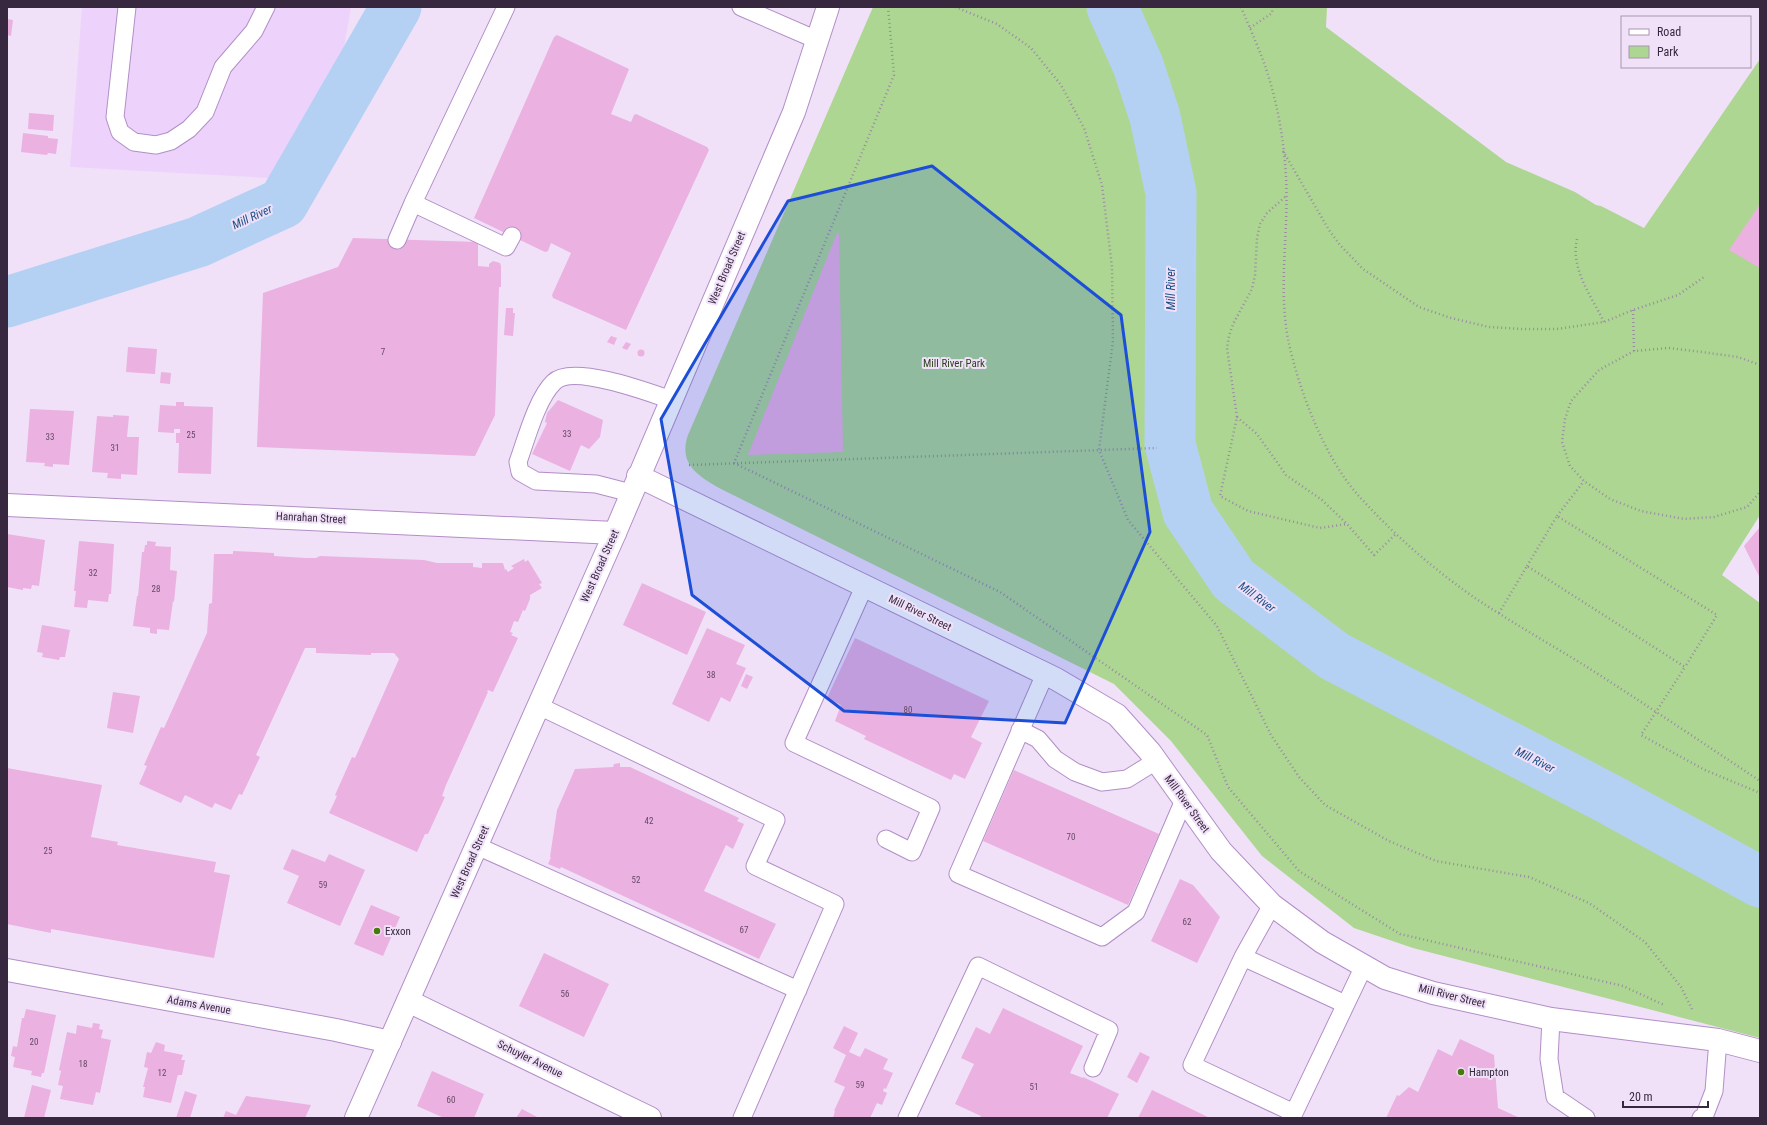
<svg xmlns="http://www.w3.org/2000/svg" width="1767" height="1125" viewBox="0 0 1767 1125" font-family="'Roboto Condensed',sans-serif">
<rect width="100%" height="100%" fill="#f0e1f9"/>
<!-- built -->
<path fill="#edd3fb" d="M 82,7 L 351,7 L 321,181 L 70,167 Z"/>
<!-- green -->
<path fill="#add692" d="M 873,7 L 1327,7 L 1326,27 L 1506,162 L 1575,192 L 1596,205 L 1601,206 L 1644,228 L 1760,59 L 1760,515 L 1722,575 L 1760,603 L 1760,1038 L 1413,948 L 1354,928 L 1262,856 L 1171,741 L 1114,684 L 721,489 C 698,476 678,464 688,435 Z"/>
<g fill="none" stroke-linecap="round" stroke-linejoin="round">
<!-- river -->
<path stroke="#b4d1f4" stroke-width="51" d="M 1112,7 L 1138,65 L 1155,117 L 1171,193 L 1170,444 L 1188,512 L 1234,580 L 1334,656 L 1609,799 L 1760,882
M 7,302 L 198,242 L 283,203 L 396,7"/>
</g>
<!-- building -->
<path fill="#ebb1e0" d="M 7,19 L 13,20 L 11,36 L 7,35 Z
M 557,35 L 629,69 L 611,114 L 631,122 L 634,115 L 636,114 L 707,147 L 709,150 L 626,330 L 553,298 L 552,295 L 571,253 L 551,243 L 548,251 L 545,252 L 474,218 L 554,37 Z
M 29,113 L 54,115 L 53,131 L 28,129 Z
M 23,133 L 48,136 L 48,138 L 58,139 L 56,154 L 48,153 L 47,155 L 21,152 Z
M 1760,204 L 1760,268 L 1729,250 Z
M 837,233 L 839,233 L 843,452 L 748,455 Z
M 353,238 L 478,242 L 478,266 L 489,267 L 489,264 L 493,261 L 500,263 L 501,266 L 501,287 L 499,287 L 495,415 L 475,456 L 257,447 L 263,293 L 338,267 Z
M 506,308 L 513,308 L 513,313 L 515,313 L 513,336 L 504,335 Z
M 611,336 L 617,338 L 614,345 L 607,342 Z
M 626,342 L 631,344 L 627,350 L 622,348 Z
M 128,347 L 157,349 L 155,374 L 126,372 Z
M637.5 353a3.5 3.5 0 1 1 7 0a3.5 3.5 0 1 1-7 0Z
M 161,372 L 171,373 L 170,384 L 160,383 Z
M 558,400 L 603,420 L 600,437 L 589,449 L 581,445 L 570,471 L 532,454 L 547,423 L 545,422 L 547,413 Z
M 176,402 L 184,402 L 184,406 L 213,407 L 211,474 L 178,473 L 179,443 L 176,443 L 176,433 L 180,433 L 180,429 L 174,429 L 174,433 L 158,432 L 160,405 L 176,406 Z
M 30,409 L 74,411 L 69,465 L 53,464 L 53,467 L 44,466 L 45,463 L 26,462 Z
M 113,415 L 129,416 L 127,437 L 139,437 L 137,475 L 121,474 L 121,479 L 107,478 L 108,473 L 92,472 L 97,416 L 113,417 Z
M 1760,527 L 1760,578 L 1744,546 Z
M 7,534 L 45,540 L 39,586 L 32,585 L 31,589 L 23,588 L 23,590 L 7,587 Z
M 79,541 L 114,544 L 111,594 L 109,594 L 108,602 L 88,600 L 87,608 L 74,607 L 76,591 L 74,591 Z
M 147,541 L 156,542 L 155,546 L 171,547 L 170,570 L 177,571 L 174,602 L 173,601 L 169,630 L 157,629 L 157,634 L 150,633 L 150,628 L 133,626 L 137,596 L 138,596 L 142,552 L 144,552 L 145,545 L 147,545 Z
M 233,551 L 274,553 L 274,556 L 306,558 L 316,558 L 320,556 L 424,560 L 437,563 L 473,563 L 473,567 L 482,568 L 482,563 L 503,563 L 505,570 L 506,569 L 508,572 L 514,568 L 511,566 L 524,559 L 525,562 L 528,560 L 542,583 L 539,584 L 542,588 L 530,595 L 530,599 L 525,611 L 523,610 L 518,622 L 514,621 L 510,632 L 513,633 L 511,635 L 518,638 L 493,692 L 488,690 L 487,692 L 488,692 L 446,785 L 442,796 L 445,797 L 428,834 L 425,834 L 417,852 L 329,813 L 337,796 L 335,795 L 352,757 L 355,758 L 399,659 L 394,653 L 371,653 L 371,655 L 316,653 L 316,648 L 305,648 L 256,755 L 260,757 L 242,795 L 239,794 L 231,810 L 215,803 L 212,808 L 185,795 L 181,803 L 139,784 L 147,766 L 144,765 L 161,727 L 164,728 L 207,633 L 209,604 L 212,603 L 214,554 L 233,554 Z
M 642,583 L 706,612 L 687,655 L 623,625 Z
M 42,625 L 70,630 L 65,657 L 60,657 L 59,660 L 42,657 L 43,653 L 37,652 Z
M 707,628 L 745,645 L 736,664 L 746,668 L 730,702 L 721,697 L 709,722 L 672,704 Z
M 855,638 L 989,701 L 971,737 L 982,743 L 965,779 L 954,774 L 951,780 L 864,739 L 866,736 L 835,721 L 841,705 L 827,698 Z
M 746,674 L 753,677 L 747,689 L 741,686 Z
M 113,692 L 140,696 L 133,733 L 107,728 Z
M 620,763 L 620,767 L 630,767 L 739,818 L 737,821 L 744,824 L 733,849 L 726,845 L 704,891 L 776,924 L 759,959 L 561,867 L 560,869 L 548,864 L 551,857 L 550,857 L 557,810 L 575,769 L 613,767 L 614,764 Z
M 7,768 L 102,785 L 91,837 L 118,842 L 117,845 L 216,862 L 214,872 L 230,875 L 214,958 L 51,929 L 51,933 L 7,924 Z
M 1014,770 L 1159,834 L 1128,905 L 983,841 Z
M 292,849 L 325,862 L 329,854 L 365,870 L 340,926 L 287,903 L 299,876 L 283,869 Z
M 1180,879 L 1193,885 L 1220,917 L 1197,963 L 1151,941 Z
M 371,905 L 400,917 L 383,956 L 354,944 Z
M 544,953 L 609,984 L 584,1037 L 519,1006 Z
M 1003,1008 L 1083,1046 L 1070,1073 L 1083,1078 L 1083,1077 L 1119,1094 L 1107,1118 L 980,1118 L 981,1116 L 955,1104 L 974,1064 L 961,1058 L 976,1027 L 990,1034 Z
M 26,1009 L 56,1015 L 44,1073 L 42,1073 L 41,1077 L 31,1075 L 32,1071 L 13,1067 L 15,1057 L 11,1056 L 13,1046 L 17,1047 L 22,1018 L 24,1018 Z
M 93,1023 L 100,1024 L 99,1029 L 103,1030 L 101,1038 L 111,1040 L 100,1093 L 96,1092 L 93,1105 L 60,1099 L 63,1086 L 58,1085 L 61,1071 L 59,1070 L 67,1032 L 76,1034 L 77,1025 L 92,1028 Z
M 844,1026 L 858,1033 L 849,1052 L 860,1057 L 865,1048 L 888,1059 L 883,1069 L 893,1073 L 886,1089 L 884,1088 L 883,1091 L 887,1093 L 882,1105 L 877,1103 L 870,1118 L 833,1118 L 835,1111 L 834,1111 L 845,1087 L 834,1082 L 846,1055 L 833,1048 Z
M 1460,1039 L 1494,1055 L 1498,1108 L 1520,1118 L 1386,1118 L 1397,1095 L 1399,1096 L 1409,1087 L 1418,1092 L 1438,1049 L 1452,1056 Z
M 156,1042 L 165,1045 L 164,1051 L 183,1055 L 181,1060 L 185,1060 L 182,1075 L 178,1075 L 177,1078 L 171,1103 L 143,1097 L 145,1087 L 143,1087 L 148,1068 L 144,1067 L 147,1052 L 151,1053 Z
M 1140,1052 L 1150,1057 L 1137,1083 L 1127,1077 Z
M 432,1071 L 484,1094 L 474,1118 L 444,1118 L 417,1106 Z
M 32,1085 L 51,1090 L 44,1118 L 24,1118 Z
M 1152,1090 L 1210,1118 L 1138,1118 Z
M 185,1091 L 197,1095 L 190,1118 L 176,1118 Z
M 246,1096 L 311,1105 L 305,1118 L 223,1118 L 226,1111 L 236,1115 Z
M 522,1109 L 539,1118 L 516,1118 Z"/>
<g fill="none" stroke-linecap="round" stroke-linejoin="round">
<!-- service casing -->
<g stroke="#b28ec6" stroke-width="19">
<path id="service" d="M 127,7 L 115,117 L 120,132 L 134,142 L 156,145 L 171,141 L 189,129 L 205,112 L 223,67 L 254,31 L 266,7
M 506,7 L 413,203 L 506,247 L 512,236
M 741,7 L 817,40
M 397,240 L 413,203
M 631,493 L 596,484 L 536,481 L 520,472 L 518,462 C 526,440 537,398 554,382 C 572,364 648,392 671,400
M 864,587 L 794,743 L 931,808 L 912,852 L 886,839
M 1045,674 L 958,874 L 1102,937 L 1136,912 L 1184,800
M 539,706 L 776,820 L 755,866 L 835,904 L 742,1118
M 1020,730 L 1038,739 L 1055,759 L 1075,772 L 1102,782 L 1127,779 L 1156,761
M 477,846 L 798,990
M 1272,905 L 1243,957 L 1192,1065 L 1294,1113 L 1364,966
M 1243,957 L 1345,1004
M 1551,1019 L 1549,1059 L 1555,1097 L 1586,1118
M 907,1118 L 978,966 L 1109,1030 L 1093,1068
M 1701,1118 L 1704,1117 L 1714,1091 L 1718,1040"/>
</g>
<!-- minor casing -->
<g stroke="#b28ec6" stroke-width="24">
<path id="minor" d="M 7,505 L 615,533
M 7,970 L 336,1030 L 390,1042
M 408,1001 L 650,1118"/>
</g>
<!-- secondary casing -->
<g stroke="#b28ec6" stroke-width="24">
<path id="secondary" d="M 638,476 L 1056,679 L 1117,715 L 1150,752 L 1221,851 L 1272,905 L 1322,942 L 1385,978 L 1433,993 L 1551,1019 L 1718,1040 L 1760,1051
M 356,1118 L 615,533 L 794,112 L 828,7"/>
</g>
<!-- path -->
<path stroke="#9a8ba2" stroke-width="2.5" stroke-dasharray="1 3" stroke-linecap="butt" d="M 888,7 L 894,75 L 734,463 L 1000,592 L 1207,735 L 1228,787 L 1299,871 L 1400,934 L 1623,986 L 1664,1005
M 955,7 L 997,24 L 1031,48 L 1061,85 L 1084,128 L 1102,185 L 1112,267 L 1113,341 L 1099,450 L 1128,520 L 1217,626 L 1271,735 L 1299,777 L 1325,805 L 1389,841 L 1436,861 L 1529,877 L 1589,903 L 1645,942 L 1681,987 L 1693,1011
M 1241,7 C 1249,26 1257,44 1264,63 C 1277,99 1284,140 1286,177 C 1289,231 1278,285 1288,339 C 1298,388 1324,457 1358,495 C 1392,533 1433,569 1475,598 C 1511,622 1550,644 1587,667 C 1645,704 1703,743 1760,781
M 1250,28 L 1272,13 L 1273,7
M 1283,151 L 1329,230 L 1340,245 L 1363,269 L 1419,307 L 1451,318 L 1489,327 L 1521,329 L 1557,329 L 1604,322 L 1633,310 L 1678,295 L 1704,277
M 1285,197 L 1267,213 L 1260,224 L 1257,238 L 1255,275 L 1252,289 L 1233,324 L 1229,336 L 1227,348 L 1237,417 L 1220,496 L 1248,511 L 1320,528 L 1347,524
M 1577,239 C 1570,269 1592,297 1604,322
M 1633,310 L 1634,351
M 1760,365 L 1738,357 L 1702,352 L 1669,348 L 1634,351 L 1599,370 L 1571,401 L 1565,419 L 1562,442 L 1570,466 L 1584,481 L 1610,499 L 1641,511 L 1684,519 L 1714,517 L 1747,507 L 1760,492
M 1237,417 L 1257,434 L 1286,475 L 1322,500 L 1347,524 L 1374,555 L 1397,533
M 689,465 L 1157,448
M 1557,516 L 1584,481
M 1527,566 L 1557,516 L 1717,615 L 1685,667
M 1499,613 L 1527,566 L 1685,667 L 1641,735 L 1705,770 L 1760,793"/>
<!-- service -->
<use href="#service" stroke="#fff" stroke-width="17"/>
<!-- minor -->
<use href="#minor" stroke="#fff" stroke-width="22"/>
<!-- secondary -->
<use href="#secondary" stroke="#fff" stroke-width="22"/>
</g>
<!-- marked area -->
<path fill="#1d4ed8" fill-opacity="0.2" stroke="#1d4ed8" stroke-width="3" stroke-linejoin="round" d="M 932,166 L 1121,315 L 1150,532 L 1065,723 L 844,711 L 692,595 L 661,419 L 788,201 Z"/>
<!-- markers -->
<g fill="#467a0b" stroke="#f0e1f9" stroke-width="1.5">
<circle cx="377" cy="931" r="4"/>
<circle cx="1461" cy="1072" r="4"/>
</g>
<g text-anchor="middle" dominant-baseline="central" stroke-width="4" stroke-linejoin="round" paint-order="stroke">
<!-- number labels -->
<g font-size="9" fill="#644a67">
<text x="383" y="352">7</text>
<text x="567" y="434">33</text>
<text x="191" y="435">25</text>
<text x="50" y="437">33</text>
<text x="115" y="448">31</text>
<text x="93" y="573">32</text>
<text x="156" y="589">28</text>
<text x="711" y="675">38</text>
<text x="908" y="710">80</text>
<text x="649" y="821">42</text>
<text x="1071" y="837">70</text>
<text x="48" y="851">25</text>
<text x="636" y="880">52</text>
<text x="323" y="885">59</text>
<text x="1187" y="922">62</text>
<text x="744" y="930">67</text>
<text x="565" y="994">56</text>
<text x="34" y="1042">20</text>
<text x="83" y="1064">18</text>
<text x="162" y="1073">12</text>
<text x="860" y="1085">59</text>
<text x="1034" y="1087">51</text>
<text x="451" y="1100">60</text>
</g>
<!-- street labels -->
<g font-size="11" fill="#37283f" stroke="#f0e1f9">
<text transform="translate(727 268) rotate(-67)">West Broad Street</text>
<text transform="translate(311 518) rotate(3)">Hanrahan Street</text>
<text transform="translate(600 566) rotate(-66)">West Broad Street</text>
<text transform="translate(920 613) rotate(26)">Mill River Street</text>
<text transform="translate(1187 804) rotate(54)">Mill River Street</text>
<text transform="translate(470 862) rotate(-66)">West Broad Street</text>
<text transform="translate(1452 996) rotate(14)">Mill River Street</text>
<text transform="translate(199 1005) rotate(10)">Adams Avenue</text>
<text transform="translate(530 1059) rotate(26)">Schuyler Avenue</text>
</g>
<!-- park labels -->
<g font-size="11" fill="#2c431b" stroke="#f0e1f9">
<text x="954" y="363">Mill River Park</text>
</g>
<!-- poi labels -->
<g font-size="11" fill="#37283f" stroke="#f0e1f9" text-anchor="start">
<text x="385" y="931">Exxon</text>
<text x="1469" y="1072">Hampton</text>
</g>
<!-- water labels -->
<g font-size="12" font-style="italic" fill="#1d4f85" stroke="#f0e1f9">
<text transform="translate(252 217) rotate(-25)">Mill River</text>
<text transform="translate(1171 289) rotate(-90)">Mill River</text>
<text transform="translate(1257 597) rotate(37)">Mill River</text>
<text transform="translate(1535 760) rotate(27)">Mill River</text>
</g>
</g>
<!-- border -->
<rect width="1767" height="1125" fill="none" stroke="#37283f" stroke-width="16"/>
<!-- legend -->
<rect x="1621" y="16" width="130" height="52" fill="#f0e1f9" stroke="#a697af"/>
<rect x="1629" y="29" width="20" height="6" fill="#ffffff" stroke="#a697af"/>
<text x="1657" y="36" font-size="12" fill="#37283f">Road</text>
<rect x="1629" y="46" width="20" height="12" fill="#add692" stroke="#a697af"/>
<text x="1657" y="56" font-size="12" fill="#37283f">Park</text>
<!-- scale -->
<path d="M1623 1101v6h85v-6" fill="none" stroke="#37283f" stroke-width="2"/>
<text x="1629" y="1101" font-size="12" fill="#37283f" stroke="#f0e1f9" stroke-width="3" paint-order="stroke">20 m</text>
</svg>
